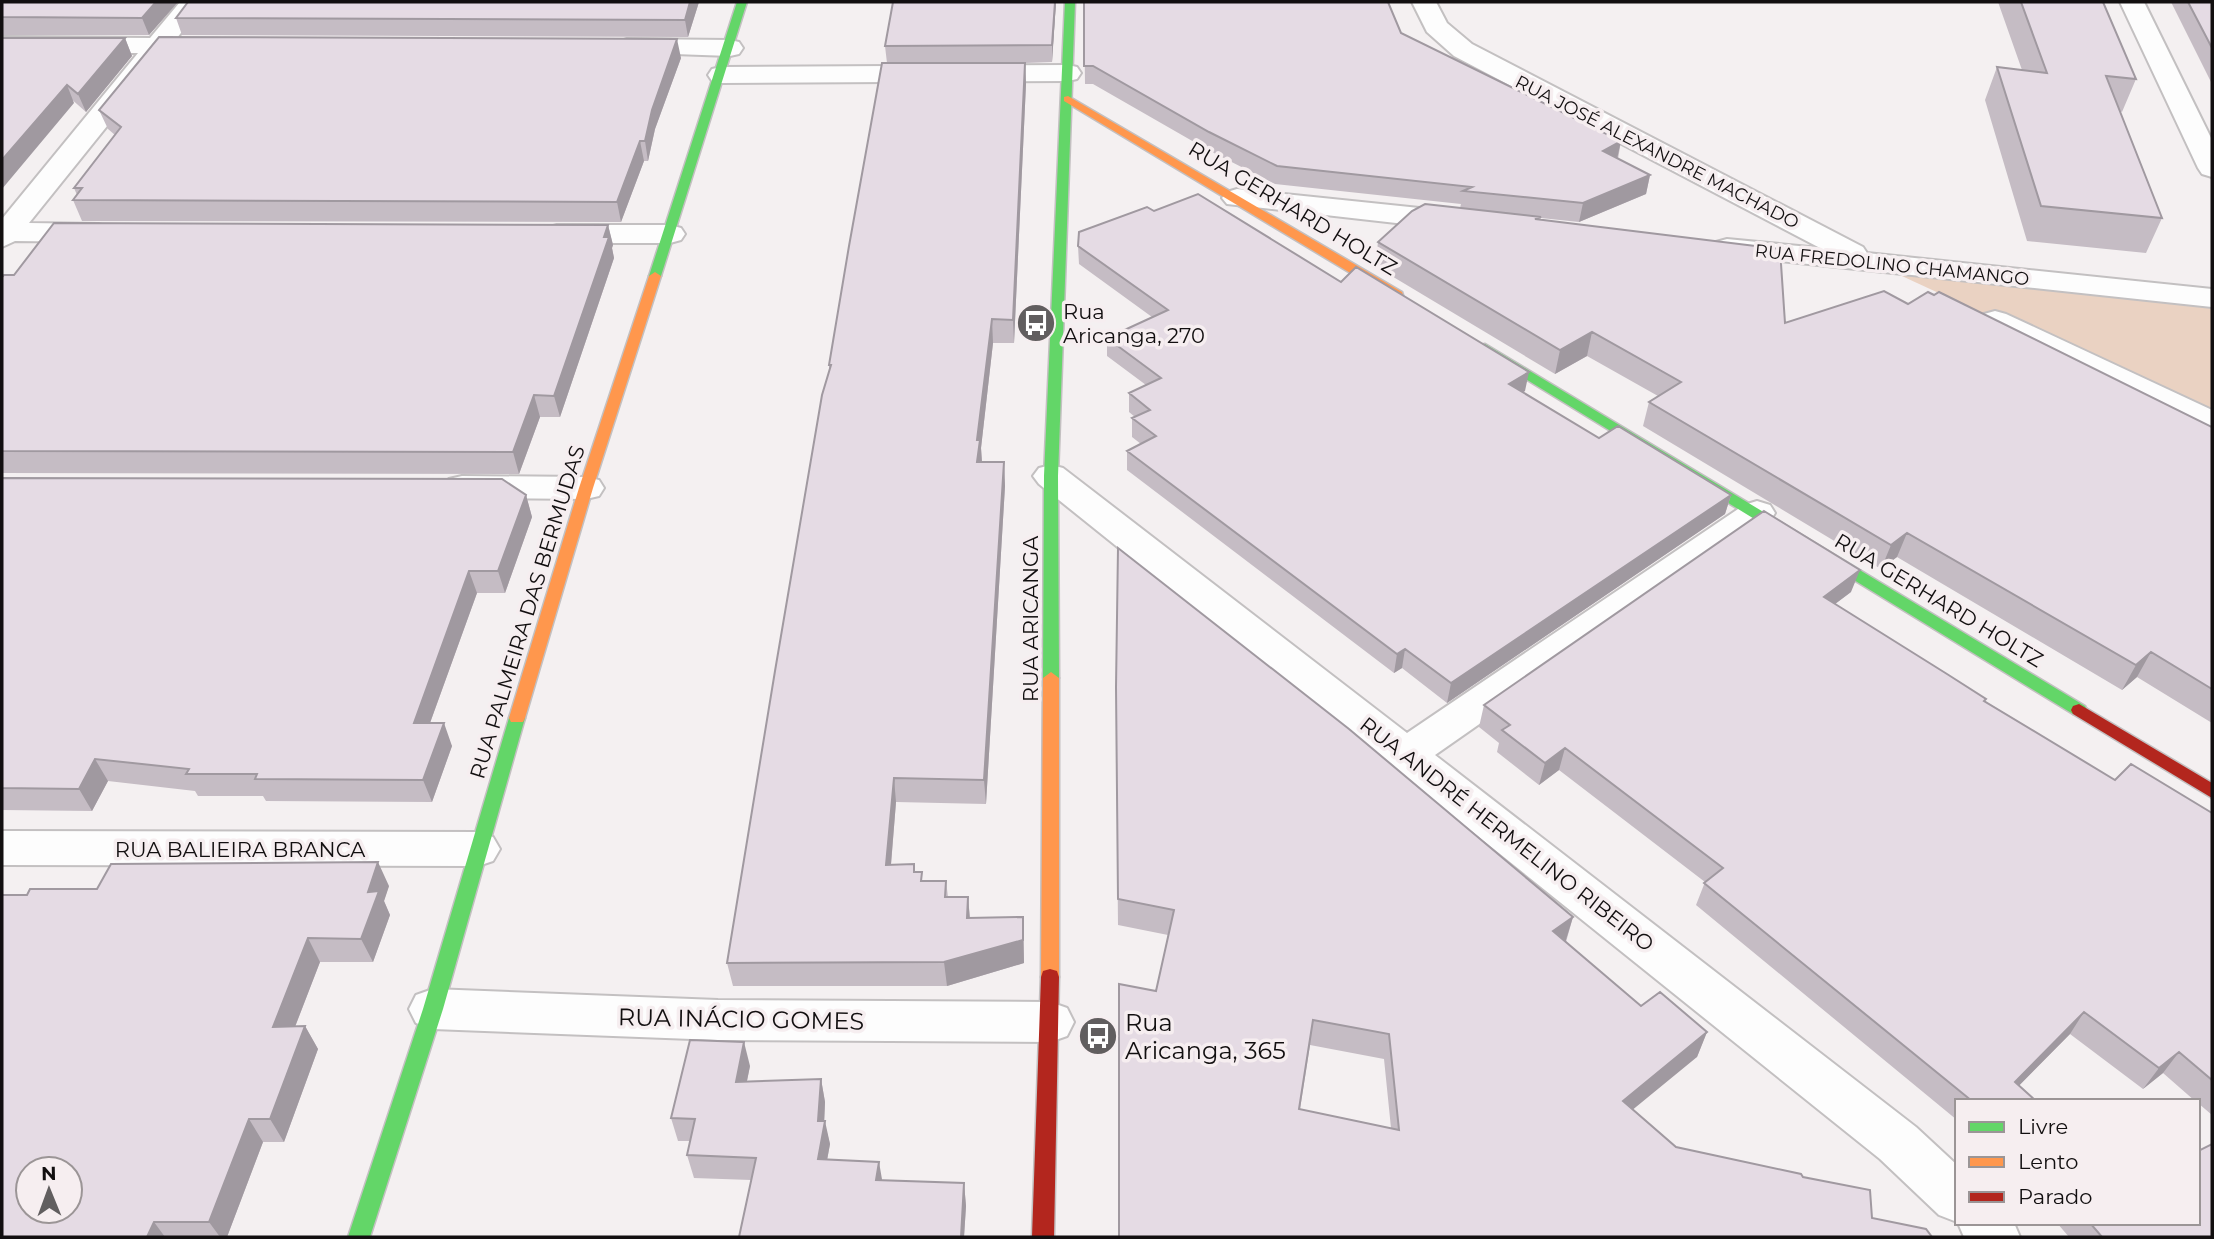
<svg xmlns="http://www.w3.org/2000/svg" width="2214" height="1239" viewBox="0 0 2214 1239" font-family="Montserrat,sans-serif">
<rect width="100%" height="100%" fill="#f4f0f1"/>
<!-- green -->
<path fill="#ead2c2" d="M 1878,265 L 2212,302 L 2212,419 Z"/>
<g fill="none" stroke-linecap="round" stroke-linejoin="round">
<!-- street casing -->
<g stroke="#c3c0c1" stroke-width="4">
<path id="street" d="M 180,2 L 205,2 L 177,38 L 212,41 L 216,46 L 212,51 L 165,54 L 29,223 L 98,224 L 109,227 L 113,233 L 109,239 L 98,242 L 15,241 L 2,247 L 2,219 L 138,53 L 2,53 L 2,37 L 150,38 Z
M 1412,2 L 1436,2 L 1447,23 L 1472,44 L 1863,247 L 1867,253 L 2212,289 L 2212,307 L 1716,254 L 1712,248 L 1716,242 L 1727,239 L 1820,248 L 1454,56 L 1427,32 Z
M 2120,2 L 2144,2 L 2212,140 L 2212,177 L 2202,174 L 2198,168 Z
M 627,39 L 730,40 L 739,42 L 743,48 L 739,54 L 730,56 L 618,52 L 614,47 L 618,42 Z
M 1068,65 L 1077,67 L 1081,73 L 1077,79 L 1068,81 L 721,83 L 712,81 L 708,75 L 712,69 L 721,67 Z
M 1237,189 L 1458,212 L 1469,215 L 1473,221 L 1469,227 L 1458,230 L 1227,204 L 1222,198 L 1227,192 Z
M 557,225 L 670,225 L 681,228 L 685,234 L 681,240 L 670,243 L 557,243 L 546,240 L 542,234 L 546,228 Z
M 1995,311 L 2006,314 L 2212,410 L 2212,433 L 2200,430 L 1984,328 L 1979,321 L 1984,314 Z
M 1051,465 L 1063,468 L 1407,733 L 1744,505 L 1757,501 L 1770,505 L 1775,513 L 1770,521 L 1435,755 L 1916,1127 L 1957,1165 L 1957,1222 L 1939,1215 L 1880,1159 L 1039,484 L 1033,476 L 1039,468 Z
M 462,476 L 586,477 L 599,480 L 604,488 L 599,496 L 586,499 L 462,498 L 449,495 L 444,487 L 449,479 Z
M 2,831 L 478,832 L 493,837 L 500,849 L 493,861 L 478,866 L 2,865 Z
M 433,989 L 718,1000 L 1050,1002 L 1067,1008 L 1074,1022 L 1067,1036 L 1050,1042 L 718,1040 L 433,1029 L 416,1023 L 409,1009 L 416,995 Z
M 1958,1223 L 2014,1223 L 2020,1237 L 1964,1237 Z"/>
</g>
<!-- fast casing -->
<g stroke="#c3c0c1" stroke-width="3">
<path id="fast" d="M 737,2 L 747,2 L 661,276 L 655,280 L 651,279 L 649,276 Z
M 1065,2 L 1075,2 L 1058,476 L 1059,678 L 1051,684 L 1043,678 L 1044,476 Z
M 1485,344 L 2085,706 L 2087,710 L 2085,714 L 2073,714 L 1480,351 L 1480,345 Z
M 517,712 L 523,714 L 525,718 L 443,1009 L 370,1237 L 348,1237 L 423,1009 L 509,718 L 511,714 Z"/>
</g>
<!-- slow casing -->
<g stroke="#c3c0c1" stroke-width="3">
<path id="slow" d="M 1068,96 L 1402,292 L 1403,295 L 1397,299 L 1392,298 L 1064,101 L 1064,97 Z
M 655,272 L 661,276 L 593,488 L 525,718 L 523,722 L 511,722 L 509,718 L 579,488 L 649,276 Z
M 1051,672 L 1059,678 L 1059,977 L 1057,983 L 1050,985 L 1043,983 L 1041,977 L 1043,678 Z"/>
</g>
<!-- jam casing -->
<g stroke="#c3c0c1" stroke-width="3">
<path id="jam" d="M 2079,704 L 2212,783 L 2212,798 L 2073,714 L 2071,710 L 2073,706 Z
M 1050,969 L 1057,971 L 1059,977 L 1054,1237 L 1032,1237 L 1041,977 L 1043,971 Z"/>
</g>
<!-- street -->
<use href="#street" fill="#fdfdfd" fill-rule="evenodd"/>
<!-- fast -->
<use href="#fast" fill="#63d668" fill-rule="evenodd"/>
<!-- slow -->
<use href="#slow" fill="#ff974d" fill-rule="evenodd"/>
<!-- jam -->
<use href="#jam" fill="#b3261e" fill-rule="evenodd"/>
</g>
<!-- wall -->
<path fill="#c5bcc4" fill-rule="evenodd" d="M 2,2 L 178,2 L 149,35 L 2,35 Z
M 699,2 L 688,37 L 182,35 L 176,18 Z
M 893,2 L 1056,2 L 1052,62 L 1025,63 L 1026,84 L 1014,343 L 993,343 L 981,448 L 982,462 L 1004,462 L 1005,486 L 986,804 L 896,802 L 891,865 L 915,872 L 923,881 L 946,881 L 948,897 L 968,897 L 970,918 L 1023,917 L 1024,963 L 947,986 L 733,986 L 727,963 L 829,371 L 829,365 L 887,63 L 885,46 Z
M 1084,2 L 1401,33 L 1621,141 L 1618,159 L 1650,175 L 1646,194 L 1579,222 L 1541,218 L 1540,220 L 1785,323 L 1908,304 L 2212,427 L 2212,723 L 2137,677 L 2122,690 L 1897,557 L 1881,569 L 1643,426 L 1649,402 L 1658,396 L 1587,356 L 1555,374 L 1375,266 L 1378,242 L 1460,208 L 1461,204 L 1275,184 L 1208,150 L 1093,84 L 1085,84 Z
M 1998,2 L 2103,2 L 2136,79 L 2122,112 L 2120,111 L 2162,218 L 2146,253 L 2027,241 L 1985,100 L 1997,67 L 2022,70 Z
M 2171,2 L 2212,2 L 2212,84 Z
M 2,38 L 125,38 L 132,56 L 86,112 Z
M 681,58 L 655,129 L 648,161 L 644,161 L 621,222 L 82,221 L 73,200 L 77,195 L 74,188 L 115,135 L 108,129 L 99,110 Z
M 1154,211 L 1341,282 L 1525,391 L 1523,392 L 1599,438 L 1731,495 L 1725,514 L 1447,703 L 1402,668 L 1394,673 L 1127,470 L 1127,451 L 1141,444 L 1132,437 L 1132,418 L 1135,417 L 1129,412 L 1129,393 L 1146,385 L 1107,356 L 1107,338 L 1152,317 L 1079,264 L 1078,246 Z
M 608,225 L 613,245 L 612,248 L 614,258 L 560,417 L 540,417 L 519,474 L 2,473 L 2,277 L 14,275 Z
M 2,478 L 526,495 L 532,517 L 505,593 L 477,593 L 430,723 L 452,746 L 432,802 L 266,801 L 263,796 L 198,796 L 195,791 L 108,781 L 92,811 L 2,810 Z
M 1851,592 L 1835,604 L 1985,701 L 2115,780 L 2212,813 L 2212,1115 L 2198,1103 L 2198,1101 L 2195,1101 L 2163,1073 L 2143,1089 L 2070,1034 L 2019,1085 L 2036,1101 L 1957,1101 L 1957,1120 L 1696,905 L 1705,882 L 1559,770 L 1539,785 L 1497,752 L 1499,743 L 1479,727 L 1484,705 Z
M 1116,713 L 1573,917 L 1566,942 L 1641,1006 L 1707,1032 L 1697,1057 L 1119,1237 L 1156,991 L 1168,935 L 1118,925 ZM 1310,1045 L 1384,1059 L 1391,1128 L 1300,1109 Z
M 389,886 L 384,901 L 390,915 L 373,962 L 320,962 L 295,1027 L 305,1026 L 318,1049 L 284,1142 L 263,1142 L 227,1237 L 2,1237 L 27,895 L 97,889 Z
M 750,1066 L 747,1081 L 821,1079 L 825,1102 L 824,1121 L 830,1144 L 827,1160 L 882,1180 L 964,1183 L 966,1206 L 964,1237 L 739,1237 L 751,1180 L 694,1178 L 687,1155 L 690,1141 L 678,1141 L 671,1118 Z
M 2057,1223 L 2198,1223 L 2212,1237 L 2069,1237 Z"/>
<!-- shaded-wall -->
<path fill="#a099a0" d="M 156,2 L 178,2 L 149,35 L 142,18 Z
M 690,2 L 699,2 L 688,37 L 685,20 Z
M 1055,2 L 1056,2 L 1052,62 L 1052,45 Z
M 125,38 L 132,56 L 86,112 L 78,94 Z
M 677,39 L 681,58 L 655,129 L 648,161 L 645,141 L 652,110 Z
M 1025,63 L 1026,84 L 1014,343 L 1013,320 Z
M 67,85 L 74,103 L 2,189 L 2,160 Z
M 640,141 L 644,161 L 621,222 L 617,202 Z
M 1621,141 L 1617,159 L 1603,151 Z
M 1650,175 L 1646,194 L 1579,222 L 1583,203 Z
M 608,225 L 613,245 L 612,248 L 614,258 L 560,417 L 554,396 Z
M 992,319 L 993,343 L 981,448 L 982,463 L 977,462 L 977,440 Z
M 1592,332 L 1587,356 L 1555,374 L 1560,350 Z
M 1529,372 L 1525,391 L 1505,403 L 1509,384 Z
M 534,395 L 540,417 L 519,474 L 513,452 Z
M 1004,462 L 1005,486 L 986,804 L 984,780 Z
M 526,495 L 532,517 L 505,593 L 498,571 Z
M 1731,495 L 1725,514 L 1447,703 L 1451,683 Z
M 1907,533 L 1897,557 L 1881,569 L 1891,545 Z
M 1860,570 L 1851,592 L 1815,619 L 1824,597 Z
M 469,571 L 477,593 L 422,745 L 414,723 Z
M 1405,649 L 1402,668 L 1394,673 L 1397,654 Z
M 2151,652 L 2137,677 L 2122,690 L 2136,665 Z
M 444,723 L 452,746 L 432,802 L 423,780 Z
M 1565,748 L 1559,770 L 1539,785 L 1545,763 Z
M 95,759 L 108,781 L 92,811 L 79,789 Z
M 894,778 L 896,802 L 889,888 L 886,865 Z
M 378,862 L 389,886 L 384,901 L 390,915 L 373,962 L 361,939 L 368,892 Z
M 968,897 L 970,921 L 967,918 Z
M 1023,917 L 1024,963 L 947,986 L 944,962 Z
M 1573,917 L 1565,943 L 1553,931 Z
M 308,938 L 320,962 L 286,1050 L 273,1027 Z
M 2084,1012 L 2070,1034 L 2004,1101 L 2015,1082 Z
M 305,1026 L 318,1049 L 284,1142 L 270,1119 Z
M 1707,1032 L 1697,1057 L 1614,1125 L 1623,1101 Z
M 744,1042 L 750,1066 L 742,1105 L 736,1082 Z
M 2179,1052 L 2163,1073 L 2143,1089 L 2159,1068 Z
M 821,1079 L 825,1102 L 824,1127 L 825,1121 L 830,1144 L 823,1182 L 818,1159 L 818,1121 Z
M 249,1119 L 263,1142 L 227,1237 L 220,1237 L 209,1222 Z
M 879,1162 L 883,1185 L 876,1180 Z
M 964,1183 L 966,1206 L 964,1237 L 961,1237 Z
M 154,1222 L 165,1237 L 147,1237 Z"/>
<!-- building -->
<path fill="#e5dbe4" stroke="#a099a0" stroke-width="2" fill-rule="evenodd" d="M 2,2 L 156,2 L 142,18 L 2,17 Z
M 188,2 L 690,2 L 685,20 L 176,18 Z
M 893,2 L 1055,2 L 1052,45 L 885,46 Z
M 1084,2 L 1388,2 L 1401,33 L 1621,141 L 1603,151 L 1650,175 L 1583,203 L 1463,191 L 1472,187 L 1277,166 L 1209,132 L 1093,66 L 1084,66 Z
M 2021,2 L 2103,2 L 2136,79 L 2106,76 L 2162,218 L 2041,206 L 1997,67 L 2047,73 Z
M 2188,2 L 2212,2 L 2212,48 Z
M 159,37 L 677,39 L 652,110 L 645,141 L 640,141 L 617,202 L 73,200 L 82,188 L 74,188 L 121,127 L 99,110 Z
M 2,38 L 125,38 L 78,94 L 67,85 L 2,160 Z
M 882,63 L 1025,63 L 1013,320 L 992,319 L 977,440 L 980,440 L 977,462 L 1004,462 L 984,780 L 894,778 L 886,865 L 914,864 L 914,872 L 922,872 L 921,881 L 946,881 L 945,897 L 968,897 L 967,918 L 1023,917 L 1023,940 L 944,962 L 727,963 L 775,671 L 822,395 L 831,365 L 829,365 L 849,246 Z
M 1198,194 L 1341,282 L 1356,267 L 1529,372 L 1509,384 L 1599,438 L 1618,426 L 1731,495 L 1451,683 L 1405,649 L 1397,654 L 1127,451 L 1156,436 L 1132,418 L 1150,410 L 1129,393 L 1161,378 L 1107,338 L 1168,310 L 1078,246 L 1079,232 L 1147,207 L 1154,211 Z
M 1425,204 L 1541,217 L 1535,219 L 1780,249 L 1785,323 L 1884,291 L 1908,304 L 1928,292 L 1934,295 L 1939,292 L 2212,427 L 2212,689 L 2151,652 L 2136,665 L 1907,533 L 1891,545 L 1649,402 L 1681,382 L 1592,332 L 1560,350 L 1378,242 L 1412,211 Z
M 54,223 L 608,225 L 604,237 L 609,237 L 554,396 L 534,395 L 513,452 L 2,451 L 2,277 L 4,275 L 14,275 Z
M 2,478 L 502,479 L 526,495 L 498,571 L 469,571 L 414,723 L 444,723 L 423,780 L 255,779 L 257,774 L 186,774 L 189,769 L 95,759 L 79,789 L 2,788 Z
M 1764,511 L 1860,570 L 1824,597 L 1947,674 L 1986,699 L 1984,701 L 2115,780 L 2131,764 L 2212,813 L 2212,1080 L 2179,1052 L 2159,1068 L 2084,1012 L 2015,1082 L 2036,1101 L 1972,1101 L 1704,883 L 1723,868 L 1565,748 L 1545,763 L 1502,730 L 1510,725 L 1484,705 Z
M 1118,548 L 1349,729 L 1573,917 L 1553,931 L 1641,1006 L 1660,992 L 1707,1032 L 1623,1101 L 1676,1147 L 1801,1174 L 1803,1177 L 1870,1190 L 1872,1218 L 1926,1229 L 1932,1237 L 1119,1237 L 1119,984 L 1156,991 L 1174,910 L 1118,899 L 1116,687 ZM 1313,1020 L 1389,1034 L 1399,1130 L 1299,1109 Z
M 378,862 L 368,892 L 379,891 L 361,939 L 308,938 L 273,1027 L 305,1026 L 270,1119 L 249,1119 L 209,1222 L 154,1222 L 147,1237 L 2,1237 L 2,895 L 27,895 L 30,889 L 97,889 L 111,864 ZM 28,1169 L 70,1169 L 70,1211 L 28,1211 Z
M 690,1040 L 744,1042 L 736,1082 L 821,1079 L 818,1121 L 825,1121 L 818,1159 L 879,1162 L 876,1180 L 964,1183 L 961,1237 L 739,1237 L 756,1158 L 687,1155 L 695,1119 L 671,1118 Z
M 2212,1144 L 2212,1237 L 2102,1237 L 2090,1223 L 2198,1223 L 2198,1151 Z"/>
<!-- icons -->
<defs>
<g id="bus-disc" transform="scale(2.0125)"><circle r="9.5" fill="#615e5f" stroke="#f6eef0"/><path d="M-5-6H5V4H4V6H2V4H-2V6H-4V4H-5ZM-3.5-4V0h7V-4ZM-3.5 1.2v1.5H-2V1.2ZM2 1.2v1.5H3.5V1.2Z" fill="#fff"/></g>
</defs>
<g fill-rule="evenodd">
<use href="#bus-disc" x="1036" y="323"/>
<use href="#bus-disc" x="1098" y="1036"/>
</g>
<g text-anchor="middle" dominant-baseline="central" stroke-width="7" stroke-linejoin="round" paint-order="stroke">
<!-- far-street labels -->
<g font-size="18" fill="#120f10" stroke="#f6eef0">
<text transform="translate(1657 152) rotate(27)">RUA JOSÉ ALEXANDRE MACHADO</text>
<text transform="translate(1892 265) rotate(6)">RUA FREDOLINO CHAMANGO</text>
</g>
<!-- street labels -->
<g font-size="21" fill="#120f10" stroke="#f6eef0">
<text transform="translate(1293 208) rotate(31)">RUA GERHARD HOLTZ</text>
<text transform="translate(1939 600) rotate(31)">RUA GERHARD HOLTZ</text>
<text transform="translate(527 612) rotate(-73)">RUA PALMEIRA DAS BERMUDAS</text>
<text transform="translate(1030 619) rotate(-90)">RUA ARICANGA</text>
<text transform="translate(1507 834) rotate(38)">RUA ANDRÉ HERMELINO RIBEIRO</text>
<text x="240" y="849">RUA BALIEIRA BRANCA</text>
</g>
<!-- poi labels -->
<g font-size="21" fill="#120f10" stroke="#f6eef0" text-anchor="start">
<text x="1063" y="311">Rua<tspan x="1063" dy="24">Aricanga, 270</tspan></text>
</g>
<!-- near-street labels -->
<g font-size="24" fill="#120f10" stroke="#f6eef0">
<text transform="translate(741 1019) rotate(1)">RUA INÁCIO GOMES</text>
</g>
<!-- near-poi labels -->
<g font-size="24" fill="#120f10" stroke="#f6eef0" text-anchor="start">
<text x="1125" y="1022">Rua<tspan x="1125" dy="28">Aricanga, 365</tspan></text>
</g>
</g>
<!-- border -->
<rect width="2214" height="1239" fill="none" stroke="#120f10" stroke-width="7"/>
<!-- legend -->
<rect x="1955" y="1099" width="245" height="126" fill="#f6eef0" stroke="#9b9596" stroke-width="2"/>
<rect x="1969" y="1122" width="35" height="10" fill="#63d668" stroke="#9b9596" stroke-width="2"/>
<text x="2018" y="1134" font-size="21" fill="#120f10">Livre</text>
<rect x="1969" y="1157" width="35" height="10" fill="#ff974d" stroke="#9b9596" stroke-width="2"/>
<text x="2018" y="1169" font-size="21" fill="#120f10">Lento</text>
<rect x="1969" y="1192" width="35" height="10" fill="#b3261e" stroke="#9b9596" stroke-width="2"/>
<text x="2018" y="1204" font-size="21" fill="#120f10">Parado</text>
<!-- north arrow -->
<g transform="translate(49 1190) rotate(359)"><circle r="33" fill="#f6eef0" stroke="#9b9596" stroke-width="2"/>
<path d="M0-5L12 26L0 18L-12 26Z" fill="#615e5f"/>
<text y="-10" font-size="19" font-weight="bold" text-anchor="middle" fill="#120f10">N</text>
</g>
</svg>
